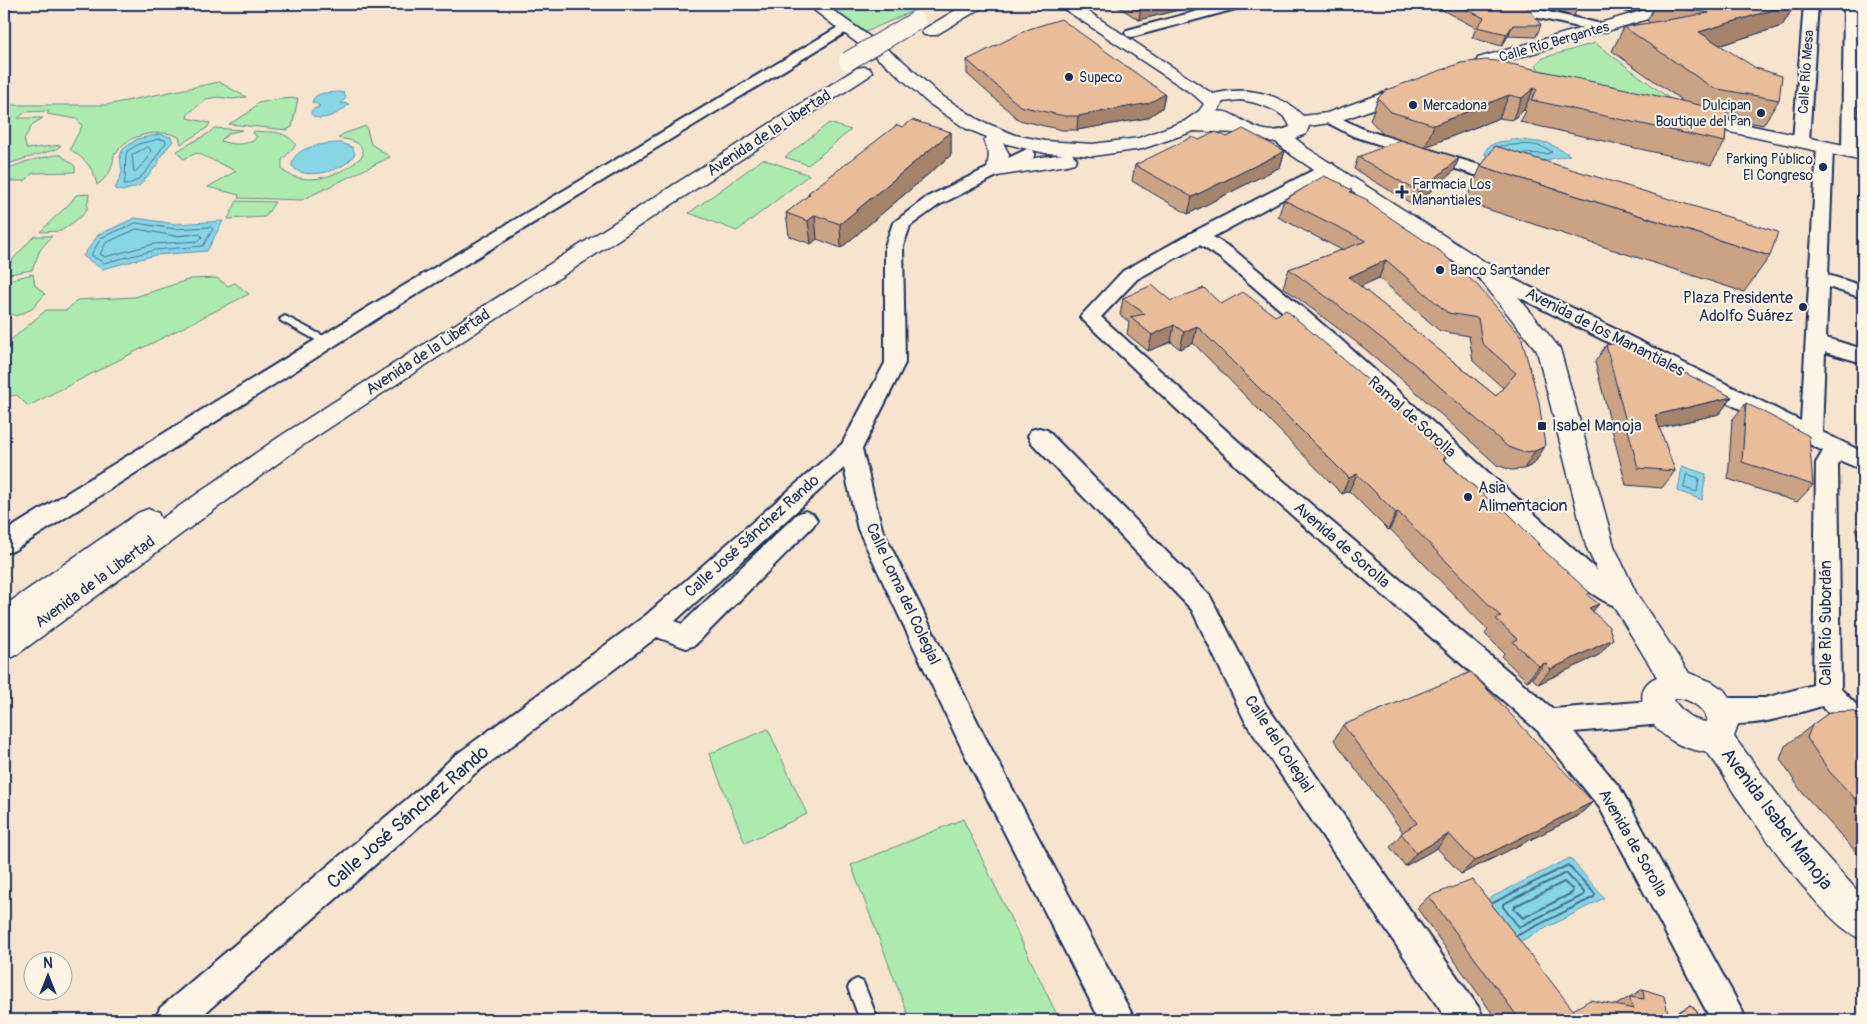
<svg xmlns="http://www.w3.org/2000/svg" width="1867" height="1024" viewBox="0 0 1867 1024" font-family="Pangolin,sans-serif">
<rect width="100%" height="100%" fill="#f7e4ce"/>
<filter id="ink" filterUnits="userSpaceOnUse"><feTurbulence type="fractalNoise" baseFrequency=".02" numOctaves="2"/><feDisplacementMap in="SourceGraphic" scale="10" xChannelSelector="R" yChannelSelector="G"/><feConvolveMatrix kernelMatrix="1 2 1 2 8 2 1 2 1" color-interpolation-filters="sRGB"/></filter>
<g filter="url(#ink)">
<!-- green -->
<path fill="#aceab0" stroke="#648c87" d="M 825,4 L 928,4 L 866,32 Z
M 1595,43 L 1681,107 L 1539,71 L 1536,64 L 1543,58 Z
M 219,82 L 246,97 L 233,99 L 217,97 L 206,99 L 188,114 L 187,118 L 210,123 L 207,128 L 181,144 L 179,137 C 163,128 125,134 117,153 L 114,154 C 113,169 109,176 97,185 C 92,165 86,161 70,149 L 82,126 L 77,119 L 47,114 L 49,111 L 25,112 L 18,118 L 43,118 L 33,124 L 24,139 L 27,149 L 61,145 L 57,149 L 4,165 L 4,105 L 106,105 Z
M 298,98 L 292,127 L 287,130 L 229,124 L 248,113 L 258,103 L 279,99 Z
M 829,123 L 851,130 L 808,165 L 785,157 Z
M 366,126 L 371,144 L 390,157 L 302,200 L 238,198 L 239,195 L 208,187 L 236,171 L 197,153 L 183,159 L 177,151 L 209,133 L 214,128 L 242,130 L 230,133 L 222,139 L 221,141 C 231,145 243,145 253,141 L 257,136 L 253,133 L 254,131 C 272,133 284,129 296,145 L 282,160 L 282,170 C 305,189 345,175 363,155 C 363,141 350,140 338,138 L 343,134 Z
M 55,155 L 61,155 L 75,166 L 75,172 L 33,173 L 25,181 L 4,181 L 4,170 L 28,161 Z
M 763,159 L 809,175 L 737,231 L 689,213 Z
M 89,194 L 87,209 L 82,216 L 61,231 L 40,232 L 71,202 L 76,195 Z
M 237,201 L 275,202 L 265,217 L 228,219 Z
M 34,236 L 52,236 L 40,250 L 32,270 L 4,275 L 13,259 Z
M 33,274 L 35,285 L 45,294 L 32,309 L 16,316 L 4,311 L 4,281 Z
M 217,278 L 228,286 L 235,283 L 249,294 L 28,406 L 17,395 L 4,397 L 4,346 L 46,310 L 67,310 L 77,300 L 135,297 L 191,279 Z
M 768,729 L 807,814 L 745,843 L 709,754 Z
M 963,819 L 1056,1013 L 1041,1020 L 910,1020 L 851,865 Z"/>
<!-- water -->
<path fill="#87d5e5" stroke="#5c93af" d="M 339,92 L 344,93 L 346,98 L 341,103 L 349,104 C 341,113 320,124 311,114 L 312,110 L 320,106 L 312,102 C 315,91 329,93 339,92 Z
M 160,134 L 171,137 L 173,141 L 160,157 L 158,164 L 139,186 L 122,191 L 115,189 L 122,173 L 120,156 L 123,149 L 137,139 Z
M 1510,139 L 1548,143 L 1570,155 L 1541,161 L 1532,157 L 1507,159 L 1485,155 L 1487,148 C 1495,142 1501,141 1511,141 Z
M 341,143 L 352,147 L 355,153 C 348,171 303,182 292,166 C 292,146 326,143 341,143 Z
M 135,218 L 176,224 L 223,221 L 207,251 L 156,255 L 102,269 L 83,256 L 98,235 Z
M 1682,466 L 1706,474 L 1702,500 L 1678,491 Z
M 1570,858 L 1604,898 L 1517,943 L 1484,901 Z"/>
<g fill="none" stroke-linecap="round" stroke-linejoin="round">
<!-- shore-far1 -->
<path stroke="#467194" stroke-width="1" d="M 160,139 L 165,140 L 166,143 C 153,158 146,182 124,185 C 127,172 124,161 127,151 L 139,144 Z
M 1500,146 C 1517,145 1537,141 1552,152 L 1547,154 L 1523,153
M 148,147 L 151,150 L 148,159 L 134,173 L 132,155 Z
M 136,223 L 175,229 L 210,227 L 213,229 L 203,246 L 155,250 L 104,263 L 91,255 L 101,238 Z
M 137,229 L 175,236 L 200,234 L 202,237 L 199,241 L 154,244 L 105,257 L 100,254 L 106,243 Z
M 1687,474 L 1699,478 L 1697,492 L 1684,488 Z"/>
<!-- shore -->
<path stroke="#467194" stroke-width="2" d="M 1566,873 L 1584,892 L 1584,895 L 1519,927 L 1503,907 L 1503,904 Z
M 1564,882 L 1573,890 L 1572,893 L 1523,918 L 1514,909 L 1515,906 Z
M 1493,903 L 1568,865 L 1595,894 L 1594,897 L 1518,935"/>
<!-- lane casing -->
<g stroke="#1b2f5e" stroke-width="4">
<path id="lane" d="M 285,316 L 331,340 L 332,342 L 331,344 L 323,344 L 281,321 L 280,319 Z
M 857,979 L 863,982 L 878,1020 L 860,1020 L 848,988 L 851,982 Z"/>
</g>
<!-- street casing -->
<g stroke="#1b2f5e" stroke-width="4">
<path id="street" d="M 1224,4 L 1245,4 L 1243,7 L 1132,37 L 1127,36 L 1125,33 L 1127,30 Z
M 1516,4 L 1532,4 L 1544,11 L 1606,25 L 1608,28 L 1601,32 L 1534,17 Z
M 1804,4 L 1818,4 L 1809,141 L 1807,144 L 1795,144 L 1793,141 Z
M 1844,4 L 1858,4 L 1858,152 L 1856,155 L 1844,155 L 1842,152 Z
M 845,23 L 852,27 L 850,30 L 389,311 L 13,551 L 4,553 L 4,532 L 375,303 Z
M 1330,113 L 1365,130 L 1515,176 L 1518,180 L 1515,184 L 1503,184 L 1353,136 L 1324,121 L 1322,118 L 1324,115 Z
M 1825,142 L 1831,144 L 1833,147 L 1828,275 L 1863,286 L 1863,298 L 1828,287 L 1826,338 L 1863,349 L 1863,363 L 1825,352 L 1822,432 L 1863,452 L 1863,470 L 1841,461 L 1838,464 L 1841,689 L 1863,712 L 1863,744 L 1853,740 L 1822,706 C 1787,716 1747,732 1711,719 L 1707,710 L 1711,701 L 1721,698 L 1765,698 L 1813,685 L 1816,463 L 1823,451 L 1481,278 L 1479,274 L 1481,270 L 1488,268 L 1495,270 L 1801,421 L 1817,147 L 1819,144 Z
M 1027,149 L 1033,150 L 1035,154 L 1033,158 L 939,205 L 910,226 L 903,246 L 905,363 L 862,449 L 882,529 L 984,735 L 1135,1020 L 1100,1020 L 964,753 L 858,529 L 844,468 L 675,621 L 682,624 L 797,514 L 805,511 L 813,514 L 817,520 L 813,526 L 695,645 L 686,648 L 657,637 L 473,775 L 440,808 L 197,1020 L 155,1020 L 160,1008 L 420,788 L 453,757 L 645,616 L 842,444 L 885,363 L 885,246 L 893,223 L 927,197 Z
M 1327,163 L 1333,164 L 1335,168 L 1333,172 L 1213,237 L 1234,250 L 1340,339 L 1600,573 L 1633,592 L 1637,599 L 1633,606 C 1615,612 1597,596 1582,587 L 1326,349 L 1220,258 L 1200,245 L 1137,279 L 1101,317 L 1261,462 L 1553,709 L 1662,700 L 1672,703 L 1676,712 L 1672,721 L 1662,724 L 1574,732 L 1620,788 L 1741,1008 L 1746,1020 L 1711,1020 L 1600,808 L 1538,731 L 1245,474 L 1080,317 L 1123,271 L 1193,232 Z
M 1039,428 L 1047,430 L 1210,596 L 1266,705 L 1479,1008 L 1484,1020 L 1447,1020 L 1246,723 L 1192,610 L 1031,442 L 1028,436 L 1031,430 Z"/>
</g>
<!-- secondary casing -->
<g stroke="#1b2f5e" stroke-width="3">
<path id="secondary" d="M 806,4 L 824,4 L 902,60 L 939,94 L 979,120 L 1015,135 L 1045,141 L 1093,144 L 1139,138 L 1185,121 L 1199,111 L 1204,104 L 1194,95 L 1061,7 L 1059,4 L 1077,4 L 1213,94 C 1244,86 1280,92 1303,116 L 1327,113 L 1406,85 L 1412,84 L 1418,85 L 1421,89 L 1418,93 L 1336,122 L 1309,126 L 1306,134 L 1295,138 L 1307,148 L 1496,269 L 1560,349 L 1614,546 L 1636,593 L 1689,673 L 1712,682 L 1724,690 L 1733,703 L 1740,719 L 1734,737 L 1815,844 L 1863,897 L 1863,940 C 1824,926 1760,829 1734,793 C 1728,783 1714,758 1706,752 C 1704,750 1702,751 1699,751 C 1689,749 1676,744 1668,738 C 1649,725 1627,689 1657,677 L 1614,607 L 1586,546 L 1537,351 L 1480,279 L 1293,156 L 1276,142 L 1259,140 L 1236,133 L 1194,131 L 1142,149 L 1093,156 L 1072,154 L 1077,159 L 1074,163 L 1067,165 L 997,176 L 990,174 L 987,170 L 989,154 L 984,141 L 987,137 L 965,128 L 927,102 L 890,68 ZM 1240,100 C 1255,102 1286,110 1290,127 C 1255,142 1236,107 1217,112 L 1223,102 ZM 1003,143 L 1045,153 L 1063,154 L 1008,162 L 1009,154 ZM 1679,698 C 1691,700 1706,709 1707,722 C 1692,721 1683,712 1674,701 L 1675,699 Z
M 1666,4 L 1690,4 L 1688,7 L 1490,66 L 1478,66 L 1476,62 L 1478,58 Z
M 1691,113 L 1863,149 L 1863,161 L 1685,122 L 1682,118 L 1685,114 Z"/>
</g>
<!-- primary casing -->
<g stroke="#1b2f5e" stroke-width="3">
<path id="primary" d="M 966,4 L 985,4 L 983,7 L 936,35 L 924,35 L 922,32 L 924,29 Z
M 863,67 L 869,68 L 872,72 L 869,76 L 300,447 L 15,656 L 4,660 L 4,606 L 138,513 L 148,509 L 158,513 L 161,519 L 282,435 L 857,68 Z"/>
</g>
<!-- lane -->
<use href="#lane" fill="#fcf5e5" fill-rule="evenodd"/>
<!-- street -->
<use href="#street" fill="#fcf5e5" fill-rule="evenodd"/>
<!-- secondary -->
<use href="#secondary" fill="#fcf5e5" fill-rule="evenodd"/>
<!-- primary -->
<use href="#primary" fill="#fcf5e5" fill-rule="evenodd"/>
<!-- primary-bridge casing -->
<g stroke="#1b2f5e" stroke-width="20" stroke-linecap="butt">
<path id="primary-bridge" d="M 848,61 L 916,21"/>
</g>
<!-- primary-bridge -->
<use href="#primary-bridge" stroke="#fcf5e5" stroke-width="18"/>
</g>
<!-- wall -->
<path fill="#c9a384" stroke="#1b2f5e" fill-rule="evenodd" d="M 1114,4 L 1202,4 L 1139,20 Z
M 1431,4 L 1525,4 L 1541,25 L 1536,37 L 1508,36 L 1502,46 L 1472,38 L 1476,28 Z
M 1535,4 L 1579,4 L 1574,16 L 1545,9 Z
M 1607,4 L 1795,4 L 1782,26 L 1720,45 L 1779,100 L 1763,125 L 1727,118 L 1725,142 L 1711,165 L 1520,122 L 1526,111 L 1524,110 L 1512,120 L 1499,118 L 1425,147 L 1454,171 L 1414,205 L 1354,169 L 1358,157 L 1420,146 L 1383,134 L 1370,120 L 1378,98 L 1461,63 L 1684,102 L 1612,51 L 1624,27 L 1650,23 L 1647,21 L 1655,5 L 1628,13 Z
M 967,60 L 1165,94 L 1162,108 L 1147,118 L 1077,130 L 1062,130 L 1019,120 L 967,74 Z
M 903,127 L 951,132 L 951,155 L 841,248 L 817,239 L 811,244 L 789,236 L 786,213 L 808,196 L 808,193 Z
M 1227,137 L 1285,151 L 1280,167 L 1188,214 L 1132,181 L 1135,165 L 1199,140 Z
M 1481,166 L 1770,256 L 1744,292 L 1465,202 Z
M 1342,185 L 1367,202 L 1521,336 L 1545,446 L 1534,464 L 1524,469 L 1511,470 L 1497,465 L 1405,382 L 1360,345 L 1283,287 L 1289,269 L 1342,250 L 1278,217 L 1284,200 ZM 1379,278 L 1440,331 L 1469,336 L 1473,361 L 1503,388 L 1496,396 L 1360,286 Z
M 1123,298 L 1221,304 L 1440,442 L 1436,449 L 1446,457 L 1444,460 L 1539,544 L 1538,545 L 1588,596 L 1593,611 L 1599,655 L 1538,684 L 1532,678 L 1527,681 L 1502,657 L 1504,653 L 1485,634 L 1488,630 L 1390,529 L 1388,530 L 1349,491 L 1342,494 L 1193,343 L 1180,349 L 1171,342 L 1148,351 L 1127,334 L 1129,322 L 1120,315 Z
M 1606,345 L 1732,397 L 1719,414 L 1659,428 L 1675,471 L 1662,488 L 1626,485 L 1595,362 Z
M 1746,403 L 1813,485 L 1797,502 L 1728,479 L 1732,420 Z
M 1863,521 L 1863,543 L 1855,529 Z
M 1830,712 L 1863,715 L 1863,860 L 1801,791 L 1780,759 L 1785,746 Z
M 1343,725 L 1593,802 L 1578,816 L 1461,874 L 1437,848 L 1405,866 L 1390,847 L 1403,832 L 1334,740 Z
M 1429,896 L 1573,1010 L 1616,1005 L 1643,989 L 1669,1017 L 1691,1005 L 1704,1020 L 1497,1020 L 1417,908 Z"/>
<!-- shaded-wall -->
<path fill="#a4846c" stroke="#1b2f5e" d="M 1150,4 L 1202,4 L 1139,20 L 1141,6 Z
M 1633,4 L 1656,4 L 1655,5 L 1628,13 Z
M 1792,4 L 1795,4 L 1782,26 L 1686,56 L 1699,32 Z
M 1513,25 L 1508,36 L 1502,46 L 1507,34 Z
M 1534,88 L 1524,110 L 1512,120 L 1522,98 Z
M 1165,94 L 1162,108 L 1147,118 L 1077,130 L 1078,116 Z
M 1509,95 L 1499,118 L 1425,147 L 1434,125 Z
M 951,132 L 951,155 L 841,248 L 840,224 Z
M 1285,151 L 1280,167 L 1188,214 L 1192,197 Z
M 1459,158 L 1454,171 L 1414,205 L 1419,192 Z
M 815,215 L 817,239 L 811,244 L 808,221 Z
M 1386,260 L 1379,278 L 1342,295 L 1349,277 Z
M 1174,325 L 1171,342 L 1148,351 L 1152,335 Z
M 1197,326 L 1193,343 L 1180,349 L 1184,332 Z
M 1732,397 L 1719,414 L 1642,432 L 1655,415 Z
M 1440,442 L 1431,458 L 1431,445 Z
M 1545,446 L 1534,464 L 1524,469 L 1535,451 Z
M 1357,474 L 1349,491 L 1342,494 L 1349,478 Z
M 1398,512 L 1390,529 L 1388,530 L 1396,513 Z
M 1599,604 L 1586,620 L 1589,608 Z
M 1613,639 L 1599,655 L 1538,684 L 1551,669 Z
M 1545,663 L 1532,678 L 1527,681 L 1539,666 Z
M 1593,802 L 1578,816 L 1461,874 L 1474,861 Z
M 1449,834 L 1437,848 L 1405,866 L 1416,853 Z"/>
<!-- building -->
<path fill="#eabd9a" stroke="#1b2f5e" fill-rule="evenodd" d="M 1137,4 L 1150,4 L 1141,6 Z
M 1456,4 L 1525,4 L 1541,25 L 1513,25 L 1507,34 L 1477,27 L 1484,18 Z
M 1672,4 L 1792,4 L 1699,32 L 1756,68 L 1782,76 L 1779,100 L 1713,88 L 1624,27 L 1709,13 L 1685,9 Z
M 1061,19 L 1165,94 L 1149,103 L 1078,116 L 1064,116 L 1020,106 L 967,60 L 1029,29 Z
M 1485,60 L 1497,61 L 1727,111 L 1725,142 L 1531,100 L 1537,90 L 1534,88 L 1522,98 L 1509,95 L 1434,125 L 1391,112 L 1378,98 L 1386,90 L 1461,63 Z
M 912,120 L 951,132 L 840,224 L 815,215 L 808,221 L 786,213 L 810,194 L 808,193 L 897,125 L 903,127 Z
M 1243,129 L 1285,151 L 1192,197 L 1135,165 L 1192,137 L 1199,140 L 1216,132 L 1227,137 Z
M 1400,140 L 1459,158 L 1419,192 L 1358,157 Z
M 1495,146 L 1778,232 L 1770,256 L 1481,166 Z
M 1324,176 L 1343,184 L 1342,185 L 1352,190 L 1350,192 L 1368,200 L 1367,202 L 1440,251 L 1478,286 L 1521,336 L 1539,402 L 1545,446 L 1535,451 L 1522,452 L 1508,447 L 1414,364 L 1367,327 L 1289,269 L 1366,241 L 1284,200 ZM 1386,260 L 1448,313 L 1478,318 L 1482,343 L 1516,373 L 1496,396 L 1349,277 Z
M 1152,285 L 1171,301 L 1204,288 L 1221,304 L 1243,292 L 1275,316 L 1286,310 L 1440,442 L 1431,445 L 1446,457 L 1443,459 L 1503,512 L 1505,510 L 1539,544 L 1537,544 L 1590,593 L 1587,595 L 1599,604 L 1589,608 L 1609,627 L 1613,639 L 1551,669 L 1545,663 L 1539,666 L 1513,642 L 1517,639 L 1496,619 L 1501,617 L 1398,512 L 1396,513 L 1357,474 L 1349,478 L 1197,326 L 1184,332 L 1174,325 L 1152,335 L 1130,317 L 1145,314 L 1123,298 Z
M 1619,343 L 1628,344 L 1732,397 L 1655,415 L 1675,471 L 1638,468 L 1606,345 Z
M 1746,403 L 1809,436 L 1813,485 L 1742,462 Z
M 1471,672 L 1593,802 L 1474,861 L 1449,834 L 1416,853 L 1401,833 L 1417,823 L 1343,725 Z
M 1852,711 L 1863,715 L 1863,807 L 1829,771 L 1807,738 L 1812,725 L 1830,712 Z
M 1473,880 L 1573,1010 L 1590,1000 L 1634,1009 L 1629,997 L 1644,999 L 1643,989 L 1664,996 L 1669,1018 L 1691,1005 L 1704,1020 L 1520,1020 L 1429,896 Z"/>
</g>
<!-- markers -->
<g fill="#1b2f5e" stroke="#fcf5e5" stroke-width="2">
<circle cx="1069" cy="77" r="5"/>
<circle cx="1413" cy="105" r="5"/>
<circle cx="1761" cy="113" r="5"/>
<circle cx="1823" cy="167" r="5"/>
<path d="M1399.5 184.5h5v5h5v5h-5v5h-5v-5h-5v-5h5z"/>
<circle cx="1440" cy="270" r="5"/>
<circle cx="1803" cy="307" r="5"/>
<rect x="1537" y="421" width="10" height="10" rx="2.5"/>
<circle cx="1468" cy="497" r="5"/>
</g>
<g text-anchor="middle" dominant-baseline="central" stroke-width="4" stroke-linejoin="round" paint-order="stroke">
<!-- far-street labels -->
<g font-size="14" fill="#1b2f5e" stroke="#fcf5e5">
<text transform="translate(1554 42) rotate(-16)">Calle Río Bergantes</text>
<text transform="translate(1806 72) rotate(-86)">Calle Río Mesa</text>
</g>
<!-- far-poi labels -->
<g font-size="14" fill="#1b2f5e" stroke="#fcf5e5" text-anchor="start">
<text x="1079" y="77">Supeco</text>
<text x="1423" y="105">Mercadona</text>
<text x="1751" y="105" text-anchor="end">Dulcipan<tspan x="1751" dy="16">Boutique del Pan</tspan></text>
<text x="1813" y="159" text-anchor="end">Parking Público<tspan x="1813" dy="16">El Congreso</tspan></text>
<text x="1412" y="184">Farmacia Los<tspan x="1412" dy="16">Manantiales</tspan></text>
<text x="1450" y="270">Banco Santander</text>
</g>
<!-- street labels -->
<g font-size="16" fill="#1b2f5e" stroke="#fcf5e5">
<text transform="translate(769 133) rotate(-33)">Avenida de la Libertad</text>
<text transform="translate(1605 332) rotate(27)">Avenida de los Manantiales</text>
<text transform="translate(428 352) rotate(-33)">Avenida de la Libertad</text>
<text transform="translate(1412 417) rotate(42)">Ramal de Sorolla</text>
<text transform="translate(752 536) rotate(-42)">Calle José Sánchez Rando</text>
<text transform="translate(1342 545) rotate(41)">Avenida de Sorolla</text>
<text transform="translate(95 582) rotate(-36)">Avenida de la Libertad</text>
<text transform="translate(903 594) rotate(65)">Calle Loma del Colegial</text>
<text transform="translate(1826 623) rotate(-90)">Calle Río Subordán</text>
<text transform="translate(1279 744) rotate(57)">Calle del Colegial</text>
<text transform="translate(1633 843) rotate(60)">Avenida de Sorolla</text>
</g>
<!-- poi labels -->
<g font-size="16" fill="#1b2f5e" stroke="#fcf5e5" text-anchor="start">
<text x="1793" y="298" text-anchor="end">Plaza Presidente<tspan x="1793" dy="18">Adolfo Suárez</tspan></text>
<text x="1552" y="426">Isabel Manoja</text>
<text x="1478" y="488">Asia<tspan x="1478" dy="18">Alimentacion</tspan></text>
</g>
<!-- near-street labels -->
<g font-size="19" fill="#1b2f5e" stroke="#fcf5e5">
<text transform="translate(408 817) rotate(-41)">Calle José Sánchez Rando</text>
<text transform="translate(1777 819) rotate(53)">Avenida Isabel Manoja</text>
</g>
</g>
<!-- margin -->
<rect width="1867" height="1024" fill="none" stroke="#fcf5e5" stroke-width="20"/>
<rect x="10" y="10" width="1847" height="1004" fill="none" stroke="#1b2f5e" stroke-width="2" filter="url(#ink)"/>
<!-- north arrow -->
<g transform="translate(48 976)"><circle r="24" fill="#fcf5e5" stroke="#a2a6af"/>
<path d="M0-4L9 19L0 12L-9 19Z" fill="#1b2f5e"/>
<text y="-8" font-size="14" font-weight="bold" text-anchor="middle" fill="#1b2f5e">N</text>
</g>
</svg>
